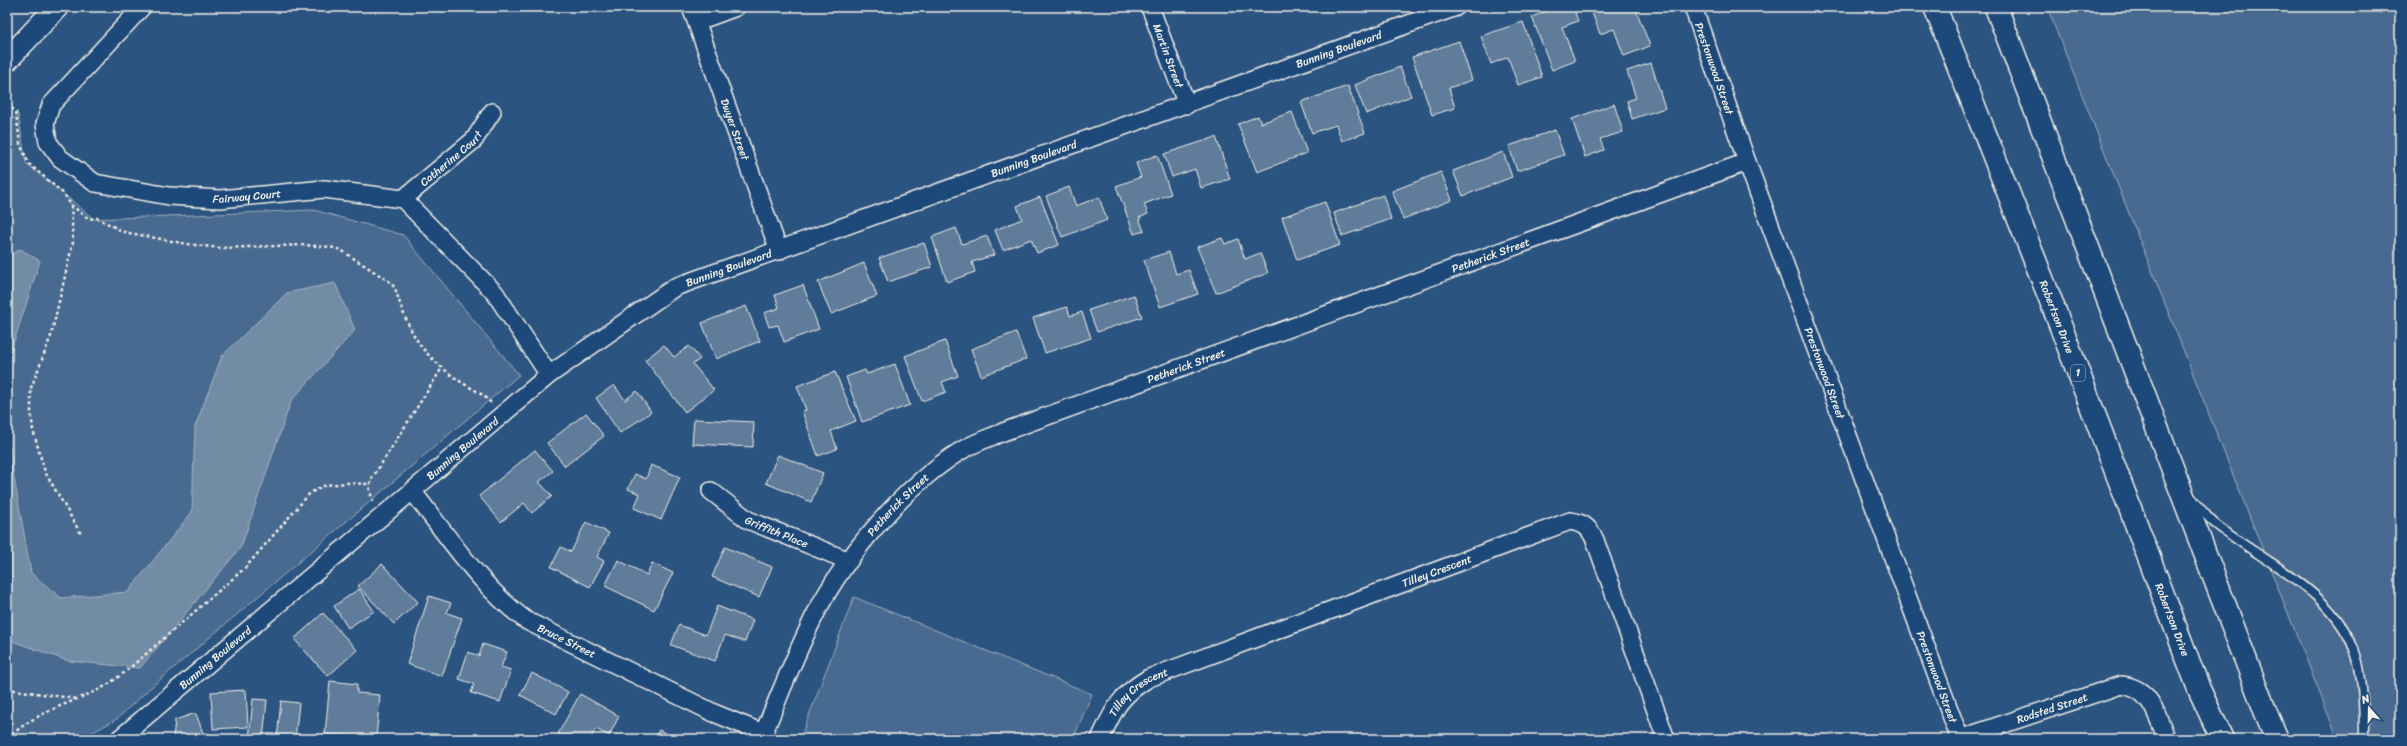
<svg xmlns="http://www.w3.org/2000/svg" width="2407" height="746" viewBox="0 0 2407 746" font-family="Sriracha,sans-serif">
<rect width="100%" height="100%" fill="#2c5481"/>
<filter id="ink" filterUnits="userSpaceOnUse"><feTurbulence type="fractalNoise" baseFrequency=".025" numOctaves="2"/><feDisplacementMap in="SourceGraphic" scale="8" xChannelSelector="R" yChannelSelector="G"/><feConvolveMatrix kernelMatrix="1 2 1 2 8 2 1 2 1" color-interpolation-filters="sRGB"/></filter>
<g filter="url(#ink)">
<!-- green -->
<path fill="#496b90" stroke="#9eaebc" d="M 2047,7 L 2400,7 L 2400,739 L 2338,739 Z
M 18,114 L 26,163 L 94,219 L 314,210 L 403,235 L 519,375 L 149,689 L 117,719 L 80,739 L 7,738 L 7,126 Z
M 854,597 L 1092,694 L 1073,739 L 800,739 Z"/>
<!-- water -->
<path fill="#738ca6" stroke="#a7b4c0" d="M 20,249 L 40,261 L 7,363 L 7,258 Z
M 335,283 L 355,330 L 291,401 L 241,547 L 140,668 L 68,661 L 7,639 L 7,422 L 13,472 L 31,573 L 61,598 L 128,592 L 192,512 L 195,427 L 222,356 L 287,293 Z"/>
<!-- building -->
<path fill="#5e7b9a" stroke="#f4f1e8" d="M 1557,7 L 1573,7 L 1578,21 L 1562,27 L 1575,61 L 1552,70 L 1532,17 Z
M 1590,7 L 1635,7 L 1650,46 L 1624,56 L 1614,29 L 1600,34 Z
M 1523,22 L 1542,77 L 1518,85 L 1508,57 L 1491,64 L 1481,36 Z
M 1459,41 L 1472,80 L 1449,88 L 1455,108 L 1432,115 L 1412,57 Z
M 1651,63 L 1665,108 L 1632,119 L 1627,101 L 1636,98 L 1627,71 Z
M 1400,67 L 1411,96 L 1366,114 L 1355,85 Z
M 1348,86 L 1365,133 L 1342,141 L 1336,125 L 1312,133 L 1301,102 Z
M 1614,104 L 1623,132 L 1600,139 L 1604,150 L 1585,157 L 1572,119 Z
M 1292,112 L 1307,153 L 1257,172 L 1238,124 L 1258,116 L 1261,123 Z
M 1555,130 L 1564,155 L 1517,171 L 1509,146 Z
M 1216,137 L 1230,179 L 1201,188 L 1195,169 L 1172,177 L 1164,154 Z
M 1503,152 L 1512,177 L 1463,196 L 1453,171 Z
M 1157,155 L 1171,194 L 1144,204 L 1148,214 L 1139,218 L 1144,231 L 1134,234 L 1116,186 L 1141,177 L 1136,163 Z
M 1441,172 L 1452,200 L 1403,219 L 1392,191 Z
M 1069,187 L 1076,206 L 1099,197 L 1107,220 L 1062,237 L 1046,196 Z
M 1383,195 L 1391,219 L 1342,236 L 1334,213 Z
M 1040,197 L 1059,245 L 1037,253 L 1031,239 L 1003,250 L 995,230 L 1022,219 L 1017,206 Z
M 1325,202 L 1340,245 L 1297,260 L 1282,217 Z
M 956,228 L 962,244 L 987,236 L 994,255 L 972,262 L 975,272 L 947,282 L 932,237 Z
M 1222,238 L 1225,244 L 1238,239 L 1245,259 L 1260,253 L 1268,273 L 1216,293 L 1197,247 Z
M 924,243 L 932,267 L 888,282 L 879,258 Z
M 1169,252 L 1176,274 L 1189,270 L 1198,294 L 1160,307 L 1144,260 Z
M 864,263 L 877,296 L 831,314 L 818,282 Z
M 803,285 L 819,329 L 784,342 L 778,325 L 769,327 L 764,313 L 779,308 L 775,295 Z
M 1134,295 L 1142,317 L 1097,332 L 1089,310 Z
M 746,306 L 760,341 L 716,359 L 702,323 Z
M 1067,307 L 1070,316 L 1082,312 L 1091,338 L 1045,353 L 1033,318 Z
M 1016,332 L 1026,359 L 981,376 L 971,349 Z
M 945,341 L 958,376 L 942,382 L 946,392 L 922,401 L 905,356 Z
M 664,345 L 674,357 L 689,346 L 700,359 L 693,364 L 714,390 L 685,412 L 645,360 Z
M 895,364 L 910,405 L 862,422 L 846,377 L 865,370 L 867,374 Z
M 835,372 L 856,421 L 831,431 L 837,449 L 818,456 L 802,411 L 806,410 L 797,386 Z
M 614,385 L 625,400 L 637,391 L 651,412 L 620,433 L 596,398 Z
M 586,413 L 604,436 L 565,466 L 547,443 Z
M 694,419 L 754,422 L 753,447 L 692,444 Z
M 535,450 L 553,471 L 539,482 L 552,496 L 532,513 L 524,503 L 501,522 L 479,496 Z
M 778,455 L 823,473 L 811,502 L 766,483 Z
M 651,465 L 680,477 L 661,520 L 634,508 L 640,494 L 628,489 L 635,474 L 646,479 Z
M 586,522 L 609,533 L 597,557 L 604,561 L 590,587 L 551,567 L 561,547 L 571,552 Z
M 725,547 L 772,567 L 759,597 L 712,577 Z
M 618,560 L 647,575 L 652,563 L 673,573 L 654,610 L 605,586 Z
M 382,564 L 418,602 L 394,624 L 358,586 Z
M 359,589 L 374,611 L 348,628 L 334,606 Z
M 429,596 L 451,603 L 447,613 L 462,618 L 442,676 L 407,664 Z
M 717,606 L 753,620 L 745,642 L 725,635 L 715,661 L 671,645 L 679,625 L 706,635 Z
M 323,613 L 357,650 L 328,676 L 294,639 Z
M 483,644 L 507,652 L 501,667 L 511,670 L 500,702 L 471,693 L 474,684 L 459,679 L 468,652 L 479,656 Z
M 532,673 L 568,692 L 556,714 L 520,695 Z
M 330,681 L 357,684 L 357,693 L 380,695 L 376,738 L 325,734 Z
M 246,690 L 248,727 L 213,729 L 211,692 Z
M 580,694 L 619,716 L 609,736 L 596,729 L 590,739 L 567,739 L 558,734 Z
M 253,699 L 267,700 L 263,739 L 249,739 Z
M 281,701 L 299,703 L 295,739 L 277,739 Z
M 193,714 L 196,714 L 203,733 L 221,736 L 220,739 L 169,739 L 173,738 L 175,720 Z
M 659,730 L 677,739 L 654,739 Z"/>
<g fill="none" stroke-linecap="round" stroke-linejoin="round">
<!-- lane casing -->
<g stroke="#f4f1e8" stroke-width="11">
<path id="lane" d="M 2192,498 C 2199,506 2206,516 2214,523 C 2264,563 2337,591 2357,658 C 2363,680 2364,716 2364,739"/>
</g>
<!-- street casing -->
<g stroke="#f4f1e8" stroke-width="20">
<g id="street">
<path id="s1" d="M 142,7 L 51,105 L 45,124 L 48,142 L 60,158 L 95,183 L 169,196 L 220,199 L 324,189 L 403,199 L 495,293 L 549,375"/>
<path id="s2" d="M 691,7 L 779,251"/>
<path id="s3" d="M 1150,7 L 1187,105"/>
<path id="s4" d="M 1693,7 L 1747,162 L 1960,739"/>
<path d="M 698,21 L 736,7"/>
<path id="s5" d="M 403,199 L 474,140 L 492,112"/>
<path id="s6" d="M 711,491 L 748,520 L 849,561"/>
<path id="s7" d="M 413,492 C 447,535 482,589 527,621 L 714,713 L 763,733"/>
<path id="s8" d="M 119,739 L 549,375 L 675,287 L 1456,7"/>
<path id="s9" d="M 761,739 C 779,697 796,652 817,611 C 846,555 906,485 959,452 C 973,443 989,438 1003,432 L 1747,162"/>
<path id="s10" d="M 1100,739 C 1114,709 1120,695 1149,678 L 1570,521 C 1584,523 1589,527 1595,540 L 1666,739"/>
<path id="s11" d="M 1959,739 L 2121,685 C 2152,688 2156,715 2167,739"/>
</g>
</g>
<!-- primary casing -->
<g stroke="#f4f1e8" stroke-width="25">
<path id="primary" d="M 7,60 L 57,7"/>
</g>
<!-- highway casing -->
<g stroke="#f4f1e8" stroke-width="25">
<g id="highway">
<path id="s12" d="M 1935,7 L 2051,301 L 2199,689 L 2222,739"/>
<path d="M 1996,7 L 2266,713 L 2277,739"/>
</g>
</g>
<!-- path -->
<path stroke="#f4f1e8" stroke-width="2.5" stroke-dasharray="3 3" stroke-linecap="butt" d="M 7,104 L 16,112 L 20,144 L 29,164 L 64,194 L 71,205 L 73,242 L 51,336 L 31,388 L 31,411 L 33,430 L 45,472 L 81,534
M 71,205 L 89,219 L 97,218 L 124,232 L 187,244 L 220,248 L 305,245 L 330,247 L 341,250 L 390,282 L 395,288 C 409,333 419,352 458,380 C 468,387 483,393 491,403
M 373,502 L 369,487 L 371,480 L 442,368
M 7,689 L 78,699
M 8,739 C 32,713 69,704 100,689 C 108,685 116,678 124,673 L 245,568 L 310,493 L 326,485 L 347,483 L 369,484"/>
<!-- lane -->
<use href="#lane" stroke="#1f4a7a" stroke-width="8"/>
<!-- street -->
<use href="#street" stroke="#1f4a7a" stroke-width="17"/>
<!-- primary -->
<use href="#primary" stroke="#1f4a7a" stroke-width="22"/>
<!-- highway -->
<use href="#highway" stroke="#1f4a7a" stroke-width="22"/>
</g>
</g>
<g text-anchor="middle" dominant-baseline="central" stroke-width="3.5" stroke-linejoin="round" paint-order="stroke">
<!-- shield labels -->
<rect fill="#1f4a7a" stroke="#b4bfc7" stroke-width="1" x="2071" y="365" width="14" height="16" rx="3"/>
<g font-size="10" font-weight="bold" fill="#f4f1e8">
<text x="2078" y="373">1</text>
</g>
<!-- street labels -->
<g font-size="11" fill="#f4f1e8" stroke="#1f4a7a">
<text stroke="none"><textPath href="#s8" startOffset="1422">Bunning Boulevard</textPath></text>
<text stroke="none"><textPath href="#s3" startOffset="52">Martin Street</textPath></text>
<text stroke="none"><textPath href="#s4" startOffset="65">Prestonwood Street</textPath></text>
<text stroke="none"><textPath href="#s2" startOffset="130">Dwyer Street</textPath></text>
<text stroke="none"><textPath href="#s5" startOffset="63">Catherine Court</textPath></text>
<text stroke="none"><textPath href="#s8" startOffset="1098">Bunning Boulevard</textPath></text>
<text stroke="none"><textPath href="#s1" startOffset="388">Fairway Court</textPath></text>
<text stroke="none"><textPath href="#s9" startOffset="922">Petherick Street</textPath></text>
<text stroke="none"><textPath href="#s8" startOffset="774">Bunning Boulevard</textPath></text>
<text stroke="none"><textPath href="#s12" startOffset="333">Robertson Drive</textPath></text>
<text stroke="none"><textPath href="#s9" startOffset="598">Petherick Street</textPath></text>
<text stroke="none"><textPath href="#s4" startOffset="389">Prestonwood Street</textPath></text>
<text stroke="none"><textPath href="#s8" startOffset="450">Bunning Boulevard</textPath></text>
<text stroke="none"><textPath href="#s9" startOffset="274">Petherick Street</textPath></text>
<text stroke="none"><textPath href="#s6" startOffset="78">Griffith Place</textPath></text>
<text stroke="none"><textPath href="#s10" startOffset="387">Tilley Crescent</textPath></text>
<text stroke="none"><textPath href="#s12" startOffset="657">Robertson Drive</textPath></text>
<text stroke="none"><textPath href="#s7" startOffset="217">Bruce Street</textPath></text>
<text stroke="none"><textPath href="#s8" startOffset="126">Bunning Boulevard</textPath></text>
<text stroke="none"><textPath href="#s4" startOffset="713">Prestonwood Street</textPath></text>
<text stroke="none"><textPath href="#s10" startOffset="63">Tilley Crescent</textPath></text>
<text stroke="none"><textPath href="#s11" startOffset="98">Rodsted Street</textPath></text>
</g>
</g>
<!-- margin -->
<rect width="2407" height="746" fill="none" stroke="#1f4a7a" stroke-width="24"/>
<rect x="12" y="12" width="2383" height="722" fill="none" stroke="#f4f1e8" stroke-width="1.5" filter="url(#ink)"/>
<!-- north arrow -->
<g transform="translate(2369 708) rotate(340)" stroke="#1f4a7a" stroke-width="3" paint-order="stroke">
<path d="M0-3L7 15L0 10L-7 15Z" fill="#f4f1e8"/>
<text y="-6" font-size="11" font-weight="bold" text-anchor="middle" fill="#f4f1e8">N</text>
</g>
</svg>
